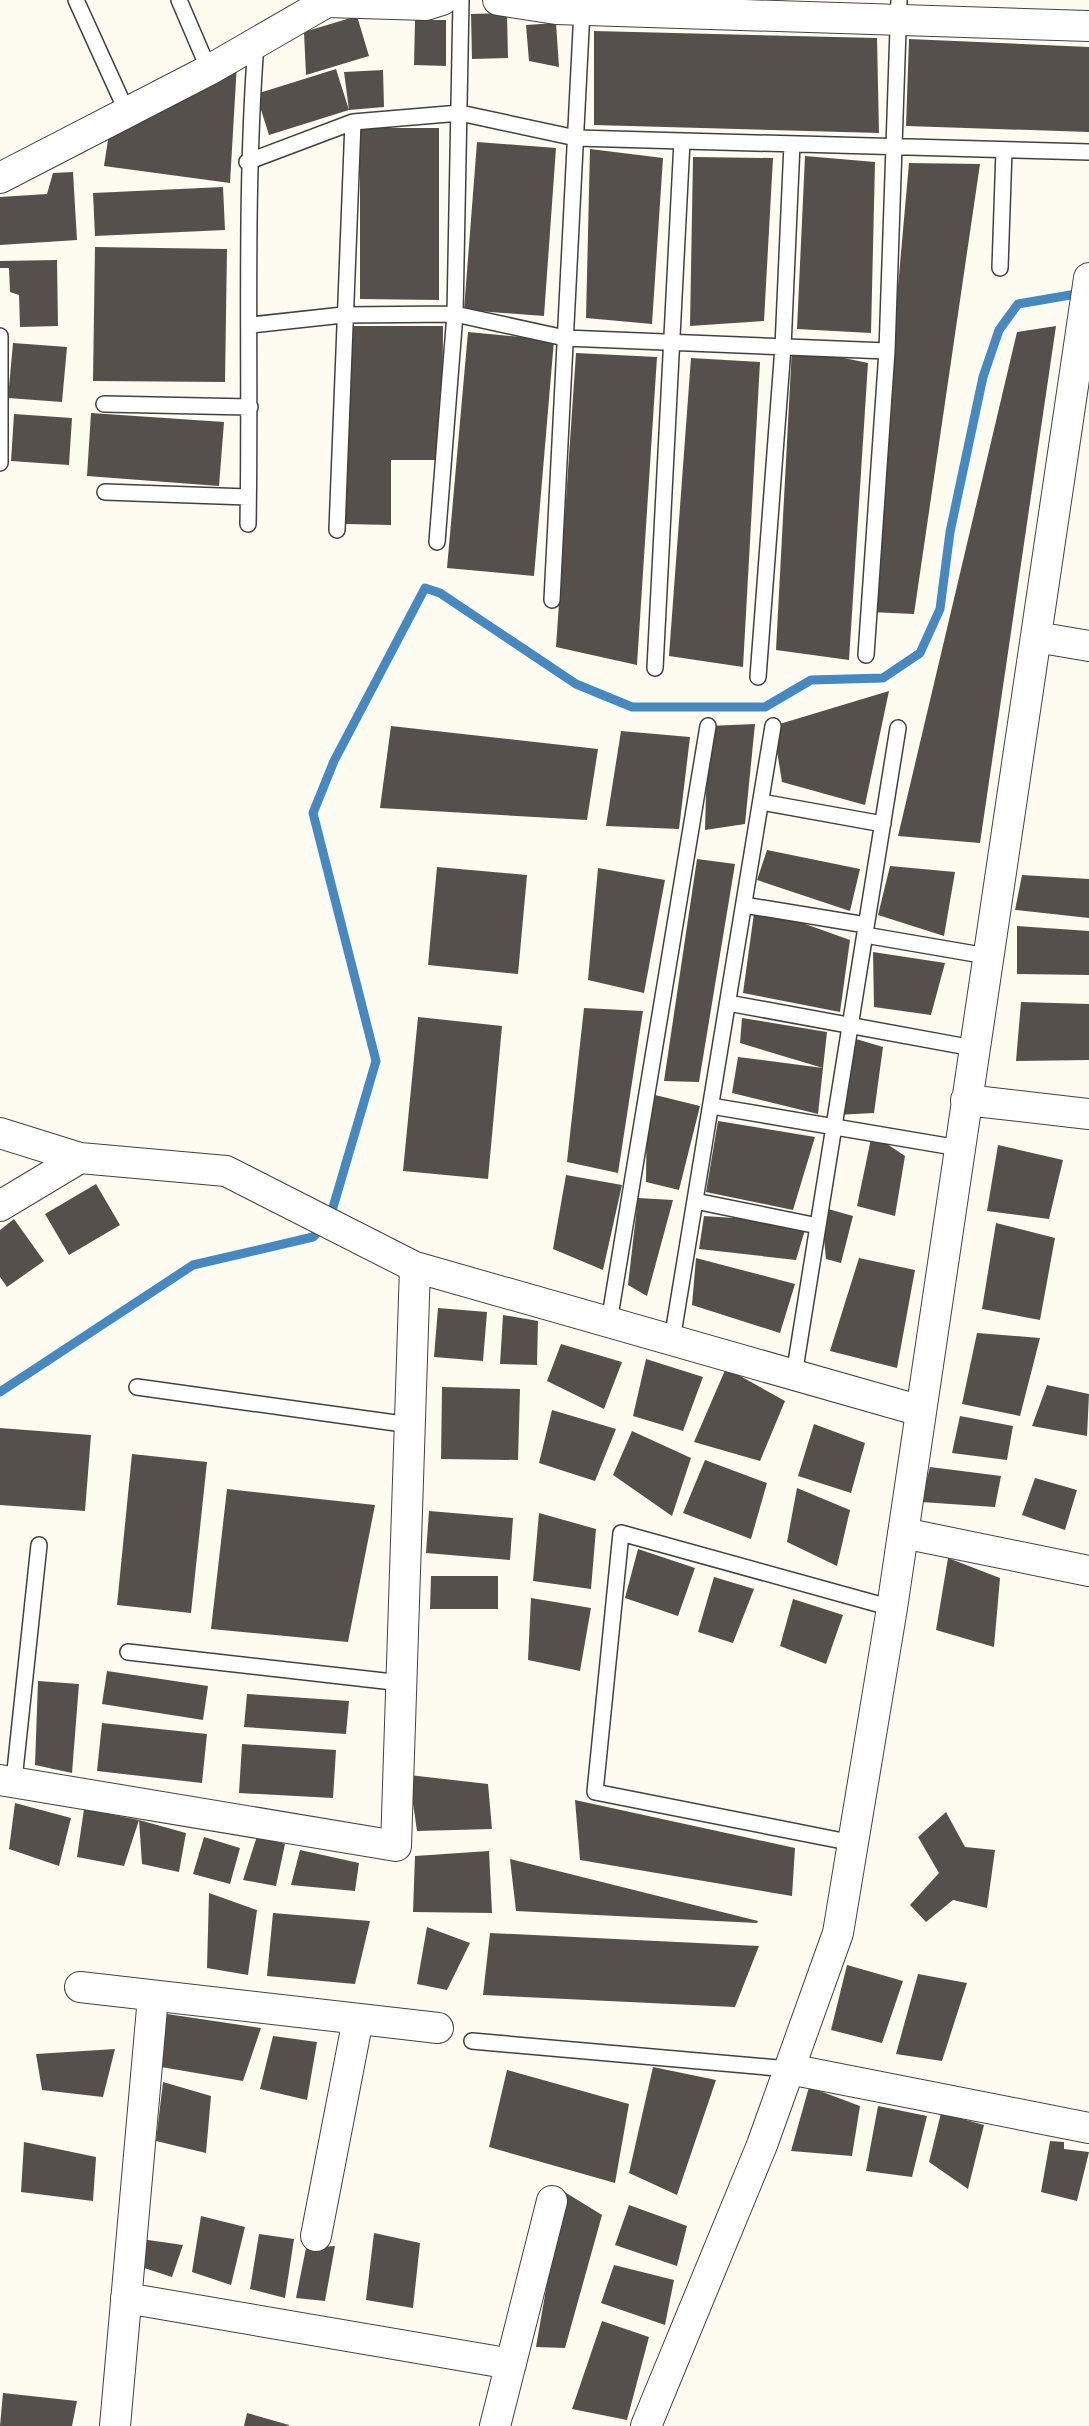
<svg xmlns="http://www.w3.org/2000/svg" width="1089" height="2426" viewBox="0 0 1089 2426" font-family="Lora,serif">
<rect width="100%" height="100%" fill="#fefcf0"/>
<g fill="none" stroke-linecap="round" stroke-linejoin="round">
<!-- stream -->
<path stroke="#4689c1" stroke-width="9" d="M 0,1392 L 193,1265 L 313,1237 L 329,1221 L 376,1061 L 313,813 L 334,761 L 425,588 L 440,593 L 576,684 L 632,707 L 765,707 L 811,680 L 883,678 L 920,653 L 940,609 L 950,532 L 983,377 L 999,330 L 1018,304 L 1082,293"/>
</g>
<!-- building -->
<path fill="#55504b" d="M 507,13 L 508,58 L 472,59 L 471,14 Z
M 357,16 L 369,56 L 306,75 L 304,32 Z
M 415,20 L 446,20 L 446,66 L 414,65 Z
M 556,23 L 559,67 L 529,61 L 526,25 Z
M 594,31 L 877,38 L 879,133 L 594,125 Z
M 909,39 L 1089,47 L 1089,132 L 906,126 Z
M 237,63 L 230,183 L 104,166 L 109,133 Z
M 336,69 L 349,110 L 344,72 L 383,70 L 384,107 L 349,110 L 269,135 L 256,94 Z
M 360,128 L 439,128 L 439,300 L 360,299 Z
M 477,142 L 556,148 L 544,316 L 464,310 Z
M 590,149 L 663,158 L 652,324 L 586,318 Z
M 805,156 L 875,162 L 871,333 L 797,329 Z
M 693,157 L 773,158 L 764,321 L 690,326 Z
M 909,163 L 980,164 L 914,614 L 869,612 Z
M 73,172 L 77,240 L 0,245 L 0,197 L 47,194 L 53,173 Z
M 223,187 L 225,230 L 95,236 L 93,193 Z
M 95,247 L 227,249 L 225,382 L 93,381 Z
M 57,260 L 58,326 L 20,327 L 19,295 L 10,292 L 9,268 L 0,268 L 0,261 Z
M 345,326 L 443,326 L 442,460 L 391,460 L 391,525 L 345,524 Z
M 1056,326 L 980,843 L 898,836 L 1017,332 Z
M 468,332 L 554,340 L 534,576 L 447,568 Z
M 13,343 L 67,347 L 62,402 L 8,398 Z
M 792,347 L 868,363 L 849,660 L 776,650 Z
M 576,353 L 657,357 L 637,665 L 556,647 Z
M 691,358 L 760,362 L 743,667 L 669,656 Z
M 91,413 L 224,422 L 219,486 L 87,476 Z
M 14,414 L 72,418 L 69,465 L 11,461 Z
M 889,691 L 865,805 L 782,782 L 773,726 Z
M 755,724 L 745,824 L 705,830 L 708,726 Z
M 391,726 L 598,749 L 587,820 L 380,808 Z
M 621,731 L 690,737 L 679,829 L 606,826 Z
M 767,850 L 860,869 L 850,911 L 757,880 Z
M 697,859 L 735,864 L 699,1082 L 664,1081 Z
M 890,866 L 955,872 L 944,936 L 878,915 Z
M 437,867 L 527,875 L 518,974 L 428,965 Z
M 598,868 L 665,880 L 644,993 L 588,980 Z
M 1022,875 L 1089,879 L 1089,918 L 1015,910 Z
M 755,906 L 850,940 L 840,1012 L 743,993 Z
M 1017,926 L 1089,931 L 1089,975 L 1017,974 Z
M 873,952 L 945,963 L 931,1015 L 874,1007 Z
M 1021,1002 L 1089,1004 L 1089,1060 L 1016,1061 Z
M 584,1008 L 643,1011 L 618,1173 L 567,1162 Z
M 418,1017 L 502,1026 L 488,1179 L 403,1171 Z
M 742,1018 L 827,1032 L 823,1068 L 740,1043 Z
M 856,1039 L 883,1047 L 874,1113 L 836,1115 Z
M 738,1057 L 823,1068 L 818,1114 L 732,1093 Z
M 647,1093 L 700,1106 L 679,1190 L 646,1182 Z
M 718,1121 L 815,1137 L 793,1210 L 706,1192 Z
M 872,1134 L 905,1156 L 895,1216 L 857,1206 Z
M 998,1145 L 1063,1160 L 1049,1219 L 987,1211 Z
M 566,1175 L 622,1185 L 603,1270 L 553,1249 Z
M 96,1184 L 120,1225 L 69,1255 L 45,1214 Z
M 638,1198 L 673,1200 L 647,1296 L 628,1285 Z
M 821,1207 L 853,1216 L 841,1263 L 826,1259 Z
M 704,1216 L 807,1223 L 796,1260 L 699,1249 Z
M 14,1219 L 44,1261 L 7,1287 L 0,1277 L 0,1230 Z
M 996,1223 L 1055,1238 L 1040,1320 L 982,1309 Z
M 696,1258 L 795,1284 L 780,1333 L 692,1305 Z
M 859,1258 L 915,1270 L 897,1368 L 830,1351 Z
M 438,1308 L 487,1312 L 483,1361 L 434,1357 Z
M 503,1315 L 538,1321 L 537,1365 L 500,1364 Z
M 977,1333 L 1040,1338 L 1020,1416 L 962,1404 Z
M 561,1344 L 622,1362 L 604,1409 L 547,1381 Z
M 646,1359 L 703,1377 L 683,1431 L 633,1416 Z
M 726,1368 L 785,1401 L 760,1461 L 694,1442 Z
M 1047,1385 L 1089,1394 L 1087,1436 L 1032,1426 Z
M 442,1387 L 520,1389 L 518,1460 L 441,1459 Z
M 552,1410 L 616,1429 L 595,1481 L 539,1463 Z
M 960,1416 L 1013,1426 L 1007,1460 L 952,1453 Z
M 814,1424 L 865,1443 L 851,1493 L 798,1476 Z
M 0,1428 L 91,1435 L 85,1511 L 0,1505 Z
M 632,1431 L 691,1458 L 672,1516 L 613,1475 Z
M 132,1454 L 207,1462 L 191,1613 L 117,1605 Z
M 705,1460 L 767,1483 L 751,1539 L 683,1513 Z
M 930,1467 L 1001,1476 L 995,1507 L 921,1502 Z
M 1035,1478 L 1077,1490 L 1065,1530 L 1022,1515 Z
M 797,1488 L 850,1510 L 837,1566 L 787,1542 Z
M 227,1489 L 375,1505 L 348,1642 L 211,1629 Z
M 429,1511 L 513,1518 L 510,1560 L 426,1553 Z
M 539,1513 L 596,1529 L 591,1589 L 533,1581 Z
M 638,1549 L 695,1568 L 678,1616 L 625,1598 Z
M 948,1558 L 1000,1578 L 994,1647 L 936,1630 Z
M 431,1576 L 498,1576 L 498,1609 L 430,1609 Z
M 714,1577 L 754,1589 L 733,1643 L 698,1632 Z
M 531,1598 L 591,1608 L 580,1671 L 528,1660 Z
M 793,1599 L 843,1615 L 826,1664 L 780,1646 Z
M 107,1671 L 208,1686 L 203,1720 L 102,1704 Z
M 38,1681 L 79,1684 L 72,1773 L 35,1765 Z
M 247,1694 L 349,1701 L 346,1734 L 244,1727 Z
M 102,1723 L 207,1734 L 202,1783 L 97,1771 Z
M 242,1744 L 336,1750 L 333,1798 L 239,1793 Z
M 409,1775 L 488,1784 L 492,1829 L 417,1831 Z
M 575,1800 L 795,1848 L 792,1896 L 580,1860 Z
M 15,1803 L 71,1818 L 59,1866 L 9,1849 Z
M 84,1809 L 139,1820 L 124,1866 L 77,1857 Z
M 946,1812 L 965,1847 L 995,1850 L 987,1908 L 953,1900 L 926,1922 L 910,1905 L 939,1873 L 918,1837 Z
M 139,1820 L 186,1833 L 179,1872 L 142,1864 Z
M 257,1836 L 285,1844 L 276,1886 L 243,1880 Z
M 204,1837 L 240,1848 L 230,1884 L 193,1874 Z
M 300,1850 L 359,1863 L 355,1891 L 291,1885 Z
M 489,1851 L 492,1913 L 413,1912 L 415,1856 Z
M 510,1859 L 758,1921 L 757,1923 L 516,1911 Z
M 209,1893 L 257,1910 L 248,1975 L 207,1968 Z
M 273,1913 L 370,1921 L 355,1984 L 267,1976 Z
M 427,1927 L 470,1943 L 447,1990 L 417,1984 Z
M 490,1933 L 759,1946 L 735,2007 L 483,1995 Z
M 847,1965 L 903,1981 L 882,2043 L 831,2030 Z
M 918,1974 L 967,1983 L 942,2061 L 896,2054 Z
M 167,2014 L 261,2028 L 243,2081 L 161,2067 Z
M 273,2036 L 317,2042 L 307,2100 L 260,2089 Z
M 115,2049 L 103,2097 L 42,2090 L 36,2054 Z
M 653,2067 L 716,2080 L 677,2195 L 629,2173 Z
M 507,2070 L 629,2104 L 615,2183 L 489,2147 Z
M 163,2082 L 211,2096 L 206,2153 L 156,2141 Z
M 809,2087 L 860,2106 L 852,2156 L 791,2151 Z
M 878,2106 L 927,2116 L 912,2177 L 866,2171 Z
M 941,2113 L 984,2125 L 968,2189 L 929,2162 Z
M 1050,2141 L 1064,2142 L 1064,2149 L 1089,2152 L 1077,2201 L 1041,2192 Z
M 24,2142 L 96,2157 L 93,2201 L 21,2192 Z
M 563,2191 L 602,2215 L 565,2348 L 536,2347 Z
M 629,2205 L 687,2226 L 677,2266 L 615,2245 Z
M 201,2216 L 245,2227 L 231,2285 L 192,2272 Z
M 374,2233 L 420,2243 L 413,2308 L 366,2300 Z
M 259,2234 L 294,2239 L 285,2298 L 250,2289 Z
M 141,2239 L 183,2245 L 172,2277 L 141,2267 Z
M 335,2246 L 325,2301 L 296,2298 L 306,2248 Z
M 614,2265 L 674,2280 L 665,2325 L 601,2303 Z
M 602,2321 L 649,2337 L 627,2420 L 572,2409 Z
M 3,2393 L 77,2401 L 72,2426 L 0,2426 Z
M 247,2413 L 289,2425 L 289,2426 L 244,2426 Z"/>
<g fill="none" stroke-linecap="round" stroke-linejoin="round">
<!-- service casing -->
<g stroke="#414141" stroke-width="18">
<path id="service" d="M 76,0 L 126,110
M 179,0 L 209,70
M 247,162 L 353,122 L 460,113 L 576,138 L 1089,152
M 1000,268 L 1004,150
M 251,325 L 343,315 L 455,314 L 565,338 L 887,351
M 0,336 L 0,463
M 104,404 L 250,407
M 105,492 L 248,497
M 248,524 C 251,364 244,203 256,43
M 337,530 L 353,122
M 437,542 L 455,314 L 461,0
M 552,600 L 582,10
M 866,655 L 887,351 L 899,0
M 655,668 L 682,141
M 758,677 L 783,347 L 792,144
M 761,802 L 883,824
M 744,905 L 866,925
M 865,935 L 987,956
M 728,1003 L 973,1048
M 711,1106 L 959,1148
M 695,1201 L 818,1226
M 609,1322 L 708,726
M 672,1340 L 773,726
M 794,1375 L 898,728
M 137,1387 L 410,1425
M 128,1652 L 402,1683
M 14,1780 L 39,1545
M 853,1843 L 595,1792 L 621,1533 L 892,1608
M 472,2041 L 789,2069"/>
</g>
<!-- minor casing -->
<g stroke="#414141" stroke-width="32">
<path id="minor" d="M 498,0 L 556,9 L 1089,26
M 0,178 L 209,70 L 327,2 L 426,5 L 442,0
M 1036,637 L 1089,646
M 966,1100 L 1089,1114
M 0,1133 L 80,1158 L 226,1171 L 415,1267 L 921,1411
M 0,1206 L 80,1158
M 903,1533 L 1089,1571
M 0,1780 L 396,1846 L 415,1267
M 80,1987 L 438,2028
M 789,2069 L 1089,2128
M 316,2236 L 358,2019
M 126,2298 L 511,2364
M 115,2426 L 153,1997
M 495,2426 L 552,2201
M 646,2426 L 762,2145 L 838,1933 L 892,1608 L 1089,278"/>
</g>
<!-- service -->
<use href="#service" stroke="#fff" stroke-width="15"/>
<!-- minor -->
<use href="#minor" stroke="#fff" stroke-width="30"/>
</g>
</svg>
